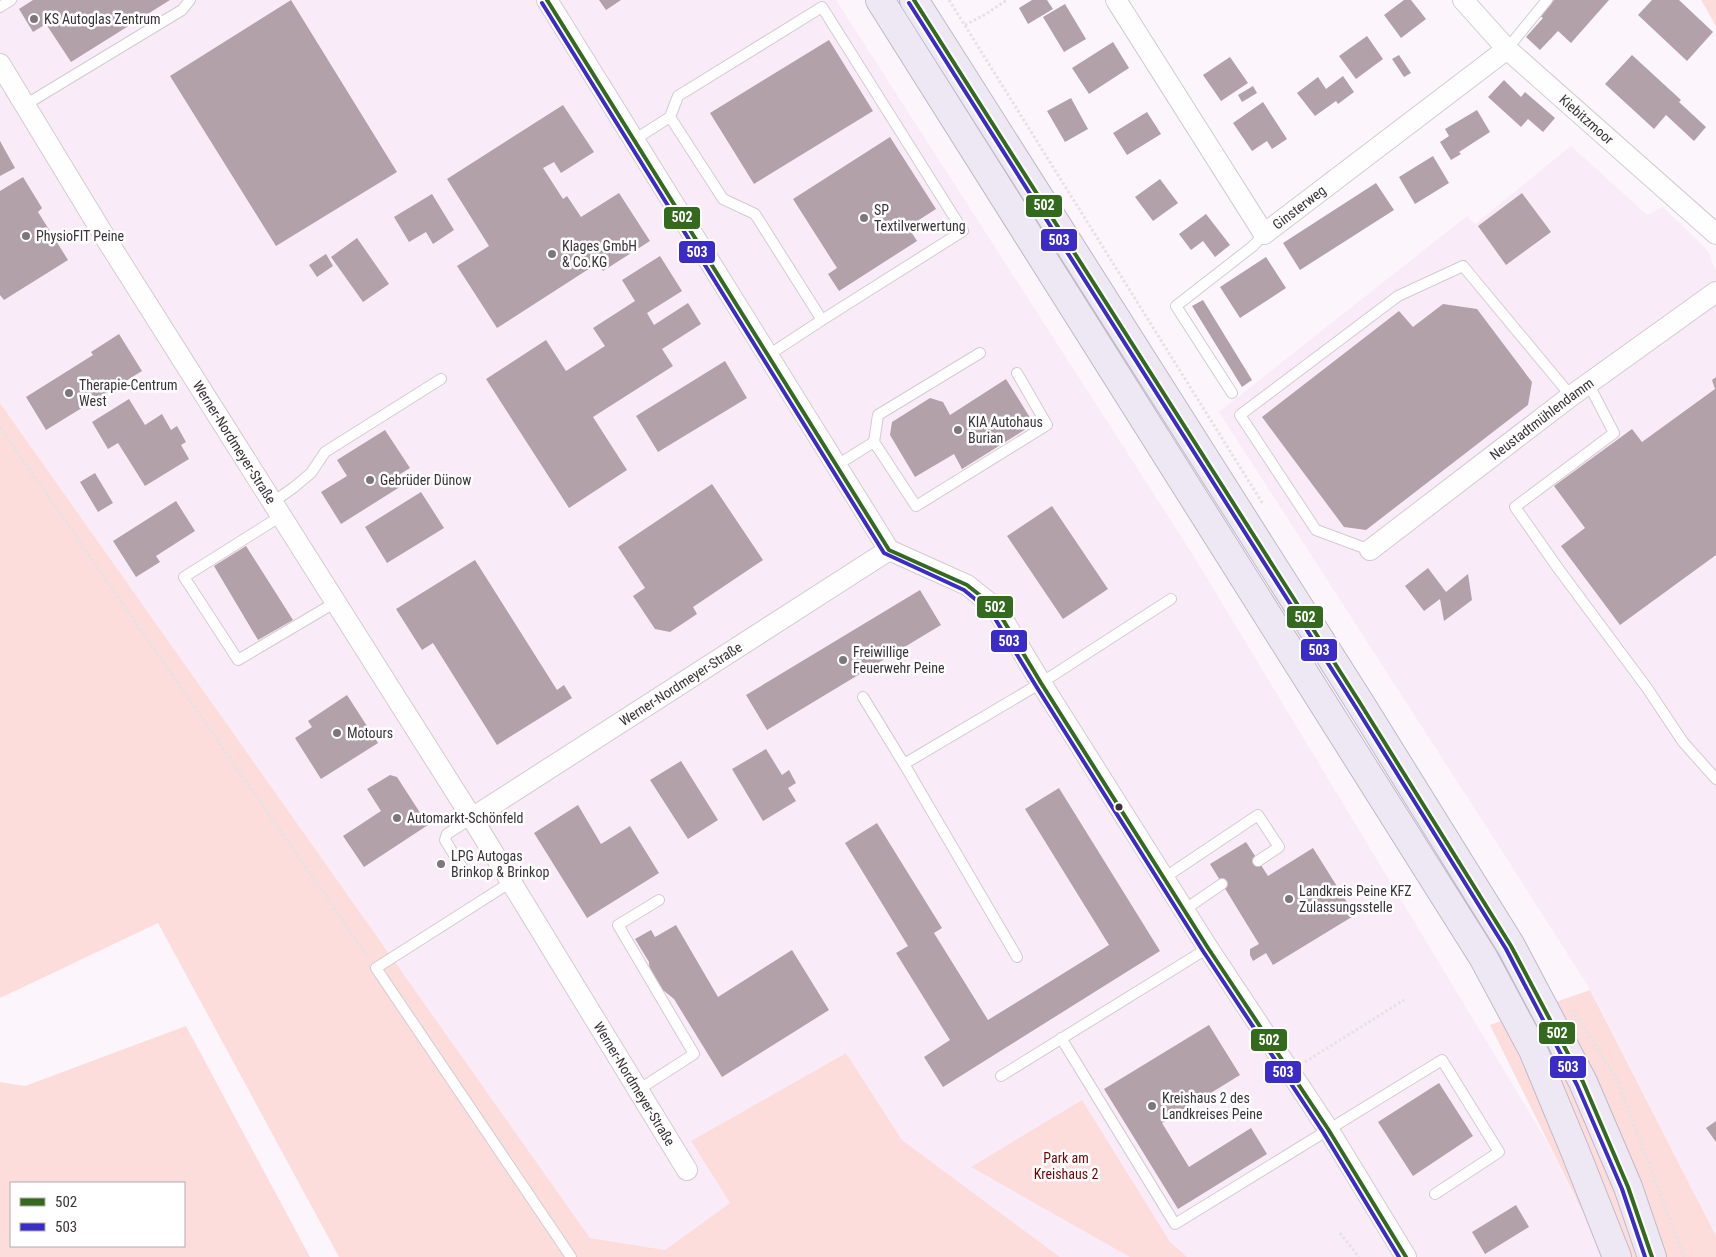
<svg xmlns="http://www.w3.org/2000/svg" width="1716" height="1257" viewBox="0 0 1716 1257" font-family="'Roboto Condensed',sans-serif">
<rect width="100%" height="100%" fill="#fcf5fb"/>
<!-- built -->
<path fill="#faebf8" d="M 0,0 L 836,0 L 1193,555 L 1546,1140 L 1605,1257 L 1060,1257 L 902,1140 L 846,1053 L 691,1141 L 730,1203 L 665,1250 L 590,1238 L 0,403 Z
M 1571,146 L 1647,215 L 1663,207 L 1708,251 L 1716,272 L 1716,1236 L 1590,989 L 1511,865 L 1219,412 L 1467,216 L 1475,224 Z"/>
<!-- green -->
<path fill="#fcdddc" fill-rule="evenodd" d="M 1701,0 L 1716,0 L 1716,26 Z
M 0,403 L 590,1238 L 665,1250 L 730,1203 L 691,1141 L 846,1053 L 902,1140 L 1060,1257 L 339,1257 L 158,923 L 0,998 Z
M 1590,990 L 1716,1236 L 1716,1257 L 1605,1257 L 1490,1025 Z
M 186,1026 L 310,1257 L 0,1257 L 0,1082 L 25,1086 ZM 11,1183 L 184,1183 L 184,1246 L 11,1246 Z
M 1082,1100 L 1170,1242 L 1187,1257 L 1130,1257 L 971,1167 Z"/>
<!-- building -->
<path fill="#b2a1a8" d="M 33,0 L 170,0 L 71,62 L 46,24 L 33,32 L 19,9 Z
M 291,0 L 397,172 L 276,246 L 170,76 Z
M 599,0 L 621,0 L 606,10 Z
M 1032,0 L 1047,0 L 1053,9 L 1028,24 L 1019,8 Z
M 1404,0 L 1411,0 L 1426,19 L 1401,38 L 1384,15 Z
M 1554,0 L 1609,0 L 1571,43 L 1558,31 L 1540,50 L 1526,37 L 1543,18 L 1540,16 Z
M 1652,0 L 1679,0 L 1713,32 L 1687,61 L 1638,15 Z
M 1065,4 L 1086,39 L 1064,52 L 1043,17 Z
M 1367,36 L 1383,59 L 1356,79 L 1339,56 Z
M 829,40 L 873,111 L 754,184 L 710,113 Z
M 1113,42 L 1129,68 L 1089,94 L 1072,68 Z
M 1399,55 L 1411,73 L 1404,77 L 1392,59 Z
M 1632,55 L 1681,100 L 1679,102 L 1706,127 L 1694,141 L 1666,115 L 1654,129 L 1605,84 Z
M 1230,57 L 1248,83 L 1221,101 L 1203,75 Z
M 1343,76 L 1354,92 L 1338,104 L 1336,101 L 1315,116 L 1297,93 L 1318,77 L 1326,89 Z
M 1504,80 L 1521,97 L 1525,92 L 1555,118 L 1543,132 L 1528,119 L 1521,127 L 1488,97 Z
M 1253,86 L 1257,93 L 1242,102 L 1238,95 Z
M 1071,98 L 1088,129 L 1065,142 L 1047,111 Z
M 1263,102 L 1287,139 L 1272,149 L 1267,141 L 1252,151 L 1233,123 Z
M 563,105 L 594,152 L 561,173 L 554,162 L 543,168 L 563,199 L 567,196 L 581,217 L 619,193 L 650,241 L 603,271 L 598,263 L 497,328 L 457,266 L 489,246 L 447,179 Z
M 1477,110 L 1490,132 L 1459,152 L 1461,154 L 1451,160 L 1440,142 L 1449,136 L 1445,129 Z
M 1147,112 L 1161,134 L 1127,155 L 1113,133 Z
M 890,137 L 936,209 L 908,227 L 917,241 L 839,291 L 828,274 L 837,268 L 793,199 Z
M 0,141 L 15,168 L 0,176 Z
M 1433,156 L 1449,183 L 1415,204 L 1399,177 Z
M 23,177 L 42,208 L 38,212 L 68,260 L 4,300 L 0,295 L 0,191 Z
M 1160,179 L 1178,203 L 1153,221 L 1135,197 Z
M 1376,183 L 1394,210 L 1300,270 L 1283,243 Z
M 1522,193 L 1551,232 L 1506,265 L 1478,226 Z
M 432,194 L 454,230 L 433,244 L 426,232 L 409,242 L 394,217 Z
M 1206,214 L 1230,245 L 1215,257 L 1203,241 L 1191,250 L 1179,234 Z
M 357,238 L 389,284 L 363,302 L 331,257 Z
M 326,254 L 333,266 L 317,277 L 309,265 Z
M 660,256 L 682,291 L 647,313 L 654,325 L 688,303 L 701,324 L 662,349 L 673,366 L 593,417 L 627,470 L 569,508 L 486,379 L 546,340 L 566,371 L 605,346 L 593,328 L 635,301 L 622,280 Z
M 1266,257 L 1286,288 L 1240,318 L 1220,287 Z
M 1203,300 L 1252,380 L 1242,387 L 1192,306 Z
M 1443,304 L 1477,309 L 1532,382 L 1528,405 L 1366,530 L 1344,527 L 1262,417 L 1399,311 L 1413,327 Z
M 119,334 L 142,371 L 46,430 L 26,397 L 93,355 L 91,352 Z
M 725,361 L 747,398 L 658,452 L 636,416 Z
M 1716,377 L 1716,555 L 1620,625 L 1561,546 L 1585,528 L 1554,486 L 1632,429 L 1642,442 L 1715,389 L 1712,380 Z
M 1006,379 L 1034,424 L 962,469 L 954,454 L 915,477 L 890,435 L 892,422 L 930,398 L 943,402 L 950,415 Z
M 129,399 L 145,425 L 162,414 L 171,430 L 177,426 L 186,442 L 181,445 L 189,459 L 145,486 L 118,443 L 108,449 L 92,422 Z
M 385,430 L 410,468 L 397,476 L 403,485 L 341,524 L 321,492 L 347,476 L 337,460 Z
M 95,473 L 113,503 L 98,512 L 80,482 Z
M 712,484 L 763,560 L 693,607 L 697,614 L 670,632 L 655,629 L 633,596 L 645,588 L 618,547 Z
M 421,492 L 444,528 L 387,563 L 365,527 Z
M 176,501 L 195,531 L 156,556 L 160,562 L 136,577 L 113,541 Z
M 1052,506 L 1108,589 L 1063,619 L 1007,536 Z
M 246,546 L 293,620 L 258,640 L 214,566 Z
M 475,560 L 557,690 L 564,685 L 572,698 L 497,745 L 433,643 L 422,650 L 396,609 Z
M 1428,568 L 1446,592 L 1468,574 L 1472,600 L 1444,621 L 1440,599 L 1424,611 L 1405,586 Z
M 920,590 L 941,625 L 767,730 L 746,695 Z
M 347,695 L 378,743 L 321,779 L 295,738 L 312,727 L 308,721 Z
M 766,749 L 782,775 L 789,770 L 796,783 L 788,788 L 796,801 L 763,821 L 732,769 Z
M 681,761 L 718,820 L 688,839 L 650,780 Z
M 390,775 L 397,777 L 428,825 L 364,867 L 343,836 L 381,811 L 367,789 Z
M 1059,788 L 1160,951 L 943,1087 L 924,1057 L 950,1040 L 896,953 L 908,946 L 845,843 L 877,823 L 942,928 L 934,933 L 988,1020 L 1109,945 L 1025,809 Z
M 578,805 L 601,844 L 630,826 L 659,873 L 587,918 L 534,833 Z
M 1246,842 L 1268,876 L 1313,848 L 1355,915 L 1273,965 L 1266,953 L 1253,961 L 1250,955 L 1250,949 L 1259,944 L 1210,864 Z
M 676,925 L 718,997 L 792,950 L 829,1010 L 722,1077 L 674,999 L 658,986 L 650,974 L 649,962 L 635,939 L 651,930 L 655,937 Z
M 1209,1025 L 1240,1075 L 1162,1123 L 1189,1167 L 1251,1128 L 1267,1154 L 1178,1209 L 1104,1089 Z
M 1439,1083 L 1473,1136 L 1413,1176 L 1378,1122 Z
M 1716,1121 L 1716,1142 L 1706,1128 Z
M 1516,1205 L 1529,1227 L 1485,1254 L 1472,1232 Z"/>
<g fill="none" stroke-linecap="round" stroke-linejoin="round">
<!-- service casing -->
<g stroke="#d2ccd1" stroke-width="12">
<path id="service" d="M 0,7 L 11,0
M 1507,49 L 1547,0
M 25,105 L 182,10 L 190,0
M 670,117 L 678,96 L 822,7 L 963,231 L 822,320
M 634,140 L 670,117 L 723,199 L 755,214 L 822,320 L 767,356
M 1588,383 L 1614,433 L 1515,507 L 1560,571 L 1647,688 L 1683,742 L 1716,779
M 1232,393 L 1176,306 L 1253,246 L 1264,234
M 874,442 L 916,506 L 1047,425 L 1017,373
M 837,465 L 874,442 L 878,415 L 980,353
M 273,502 L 293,488 L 311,473 L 325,452 L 441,379
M 281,516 L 184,577 L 238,660 L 336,602
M 1370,550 L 1316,530 L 1240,415 L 1398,296 L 1463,266 L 1571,396
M 863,697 L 904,764 L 1041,683 L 1171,599
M 904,764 L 1017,957
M 466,874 L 445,840 L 447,834 L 472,818
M 1164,878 L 1258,815 L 1279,847 L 1258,861
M 511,882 L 376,968 L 571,1257
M 1184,910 L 1222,884
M 1061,1038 L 1175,1224 L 1442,1060 L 1499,1152 L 1435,1194
M 1001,1076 L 1208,948
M 638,1090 L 694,1054 L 618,925 L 659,900"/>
</g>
<!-- minor casing -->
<g stroke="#d2ccd1" stroke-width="22">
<g id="minor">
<path d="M 547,0 L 889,550 L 967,585 L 996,608 L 1041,683 L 1208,948 L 1328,1129 L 1406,1257"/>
<path id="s1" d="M 1116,0 L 1264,234 L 1507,49"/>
<path id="s2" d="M 1463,0 L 1507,49 L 1716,234"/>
<path id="s3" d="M 0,64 L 108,242 L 472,818 L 687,1170"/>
<path id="s4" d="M 1370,550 L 1571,396 L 1716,292"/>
<path id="s5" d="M 472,818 L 889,550"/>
</g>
</g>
<!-- trunk casing -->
<g stroke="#c1b8c9" stroke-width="30">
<path id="trunk" d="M 880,0 L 1483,957 L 1533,1050 L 1575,1151 L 1617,1257
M 914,0 L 1360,703 L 1511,946 L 1583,1082 L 1628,1187 L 1652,1257"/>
</g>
<!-- path -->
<path stroke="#e5e2e4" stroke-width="3" stroke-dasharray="2.5 2.5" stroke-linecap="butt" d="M 949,0 L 1263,504
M 965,25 L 986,14 L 1007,0
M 0,427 L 368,957
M 1573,1010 L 1617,1080 L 1684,1257
M 1305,1062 L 1404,1000
M 1340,1233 L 1359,1257"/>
<!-- service -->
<use href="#service" stroke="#fffefe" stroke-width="10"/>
<!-- minor -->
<use href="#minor" stroke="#fffefe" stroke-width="20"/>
<!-- trunk -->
<use href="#trunk" stroke="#eee8f4" stroke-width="28"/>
<!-- bus-1 casing -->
<g stroke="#fff" stroke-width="8">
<path id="bus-1" d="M 547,0 L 889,550 L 967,585 L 996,608 L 1041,683 L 1208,948 L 1328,1129 L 1406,1257
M 914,0 L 1360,703 L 1511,946 L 1583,1082 L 1628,1187 L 1652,1257"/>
</g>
<!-- bus-2 casing -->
<g stroke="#fff" stroke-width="8">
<path id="bus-2" d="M 542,3 L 884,553 L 964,590 L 991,612 L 1036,686 L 1203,951 L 1323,1132 L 1399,1257
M 909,3 L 1355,706 L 1506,949 L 1577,1085 L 1622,1189 L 1645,1257"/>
</g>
<!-- bus-1 -->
<use href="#bus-1" stroke="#336a1d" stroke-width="4"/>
<!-- bus-2 -->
<use href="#bus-2" stroke="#3c2cc7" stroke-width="4"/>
</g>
<!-- markers -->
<g fill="#7d777c" stroke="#fff" stroke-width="2">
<circle cx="34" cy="19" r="5"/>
<circle cx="864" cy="218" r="5"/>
<circle cx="26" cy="236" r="5"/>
<circle cx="552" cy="254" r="5"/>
<circle cx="69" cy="393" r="5"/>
<circle cx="958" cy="430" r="5"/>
<circle cx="370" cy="480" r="5"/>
<circle cx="843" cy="660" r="5"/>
<circle cx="337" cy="733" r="5"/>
<circle cx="397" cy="818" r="5"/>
<circle cx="441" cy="864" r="5"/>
<circle cx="1289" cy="899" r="5"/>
<circle cx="1152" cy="1106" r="5"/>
</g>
<circle fill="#393338" stroke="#fff" stroke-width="2" cx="1119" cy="807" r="4.5"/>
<g text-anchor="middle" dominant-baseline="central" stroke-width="5" stroke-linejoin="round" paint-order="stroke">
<!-- poi labels -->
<g font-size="14" fill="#393338" stroke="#fff" text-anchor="start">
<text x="44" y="19">KS Autoglas Zentrum</text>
<text x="874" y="210">SP<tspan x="874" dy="16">Textilverwertung</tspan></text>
<text x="36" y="236">PhysioFIT Peine</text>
<text x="562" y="246">Klages GmbH<tspan x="562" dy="16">&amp; Co.KG</tspan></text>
<text x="79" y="385">Therapie-Centrum<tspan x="79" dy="16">West</tspan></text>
<text x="968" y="422">KIA Autohaus<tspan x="968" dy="16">Burian</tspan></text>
<text x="380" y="480">Gebrüder Dünow</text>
<text x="853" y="652">Freiwillige<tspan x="853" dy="16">Feuerwehr Peine</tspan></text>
<text x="347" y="733">Motours</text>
<text x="407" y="818">Automarkt-Schönfeld</text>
<text x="451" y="856">LPG Autogas<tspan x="451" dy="16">Brinkop &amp; Brinkop</tspan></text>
<text x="1299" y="891">Landkreis Peine KFZ<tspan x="1299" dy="16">Zulassungsstelle</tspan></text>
<text x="1162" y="1098">Kreishaus 2 des<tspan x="1162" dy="16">Landkreises Peine</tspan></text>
</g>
<!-- street labels -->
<g font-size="14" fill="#393338" stroke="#fff">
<text stroke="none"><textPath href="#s2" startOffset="172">Kiebitzmoor</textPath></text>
<text stroke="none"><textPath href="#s1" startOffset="321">Ginsterweg</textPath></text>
<text stroke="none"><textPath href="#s4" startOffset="216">Neustadtmühlendamm</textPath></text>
<text stroke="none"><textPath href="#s3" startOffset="445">Werner-Nordmeyer-Straße</textPath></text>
<text stroke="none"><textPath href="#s5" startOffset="248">Werner-Nordmeyer-Straße</textPath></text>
<text stroke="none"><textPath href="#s3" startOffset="1201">Werner-Nordmeyer-Straße</textPath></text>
</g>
<!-- park labels -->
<g font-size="14" fill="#6f0406" stroke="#fff">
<text x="1066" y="1158">Park am<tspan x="1066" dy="16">Kreishaus 2</tspan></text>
</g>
</g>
<g stroke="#fff" stroke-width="2">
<rect x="1025" y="194" width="38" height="24" rx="5" fill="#336a1d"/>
<rect x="663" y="206" width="38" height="24" rx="5" fill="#336a1d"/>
<rect x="1040" y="228" width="38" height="24" rx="5" fill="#3c2cc7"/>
<rect x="678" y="240" width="38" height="24" rx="5" fill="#3c2cc7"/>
<rect x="976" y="595" width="38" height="24" rx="5" fill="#336a1d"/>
<rect x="1286" y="605" width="38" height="24" rx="5" fill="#336a1d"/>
<rect x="990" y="629" width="38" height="24" rx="5" fill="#3c2cc7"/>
<rect x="1300" y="638" width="38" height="24" rx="5" fill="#3c2cc7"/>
<rect x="1538" y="1021" width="38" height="24" rx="5" fill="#336a1d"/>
<rect x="1250" y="1028" width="38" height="24" rx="5" fill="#336a1d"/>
<rect x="1549" y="1055" width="38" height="24" rx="5" fill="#3c2cc7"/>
<rect x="1264" y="1060" width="38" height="24" rx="5" fill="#3c2cc7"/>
</g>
<g font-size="14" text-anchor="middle" font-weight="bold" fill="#fff">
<text x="1044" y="210">502</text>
<text x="682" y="222">502</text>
<text x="1059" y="245">503</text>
<text x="697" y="257">503</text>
<text x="995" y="612">502</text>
<text x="1305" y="622">502</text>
<text x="1009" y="646">503</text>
<text x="1319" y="655">503</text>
<text x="1557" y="1038">502</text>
<text x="1269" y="1045">502</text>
<text x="1568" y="1072">503</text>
<text x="1283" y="1077">503</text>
</g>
<!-- legend -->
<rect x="10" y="1182" width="175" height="65" fill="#ffffff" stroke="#b0adaf"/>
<rect x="20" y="1198" width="25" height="8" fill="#336a1d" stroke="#b0adaf"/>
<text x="55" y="1207" font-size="15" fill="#393338">502</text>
<rect x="20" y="1223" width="25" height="8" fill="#3c2cc7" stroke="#b0adaf"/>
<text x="55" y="1232" font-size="15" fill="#393338">503</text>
</svg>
